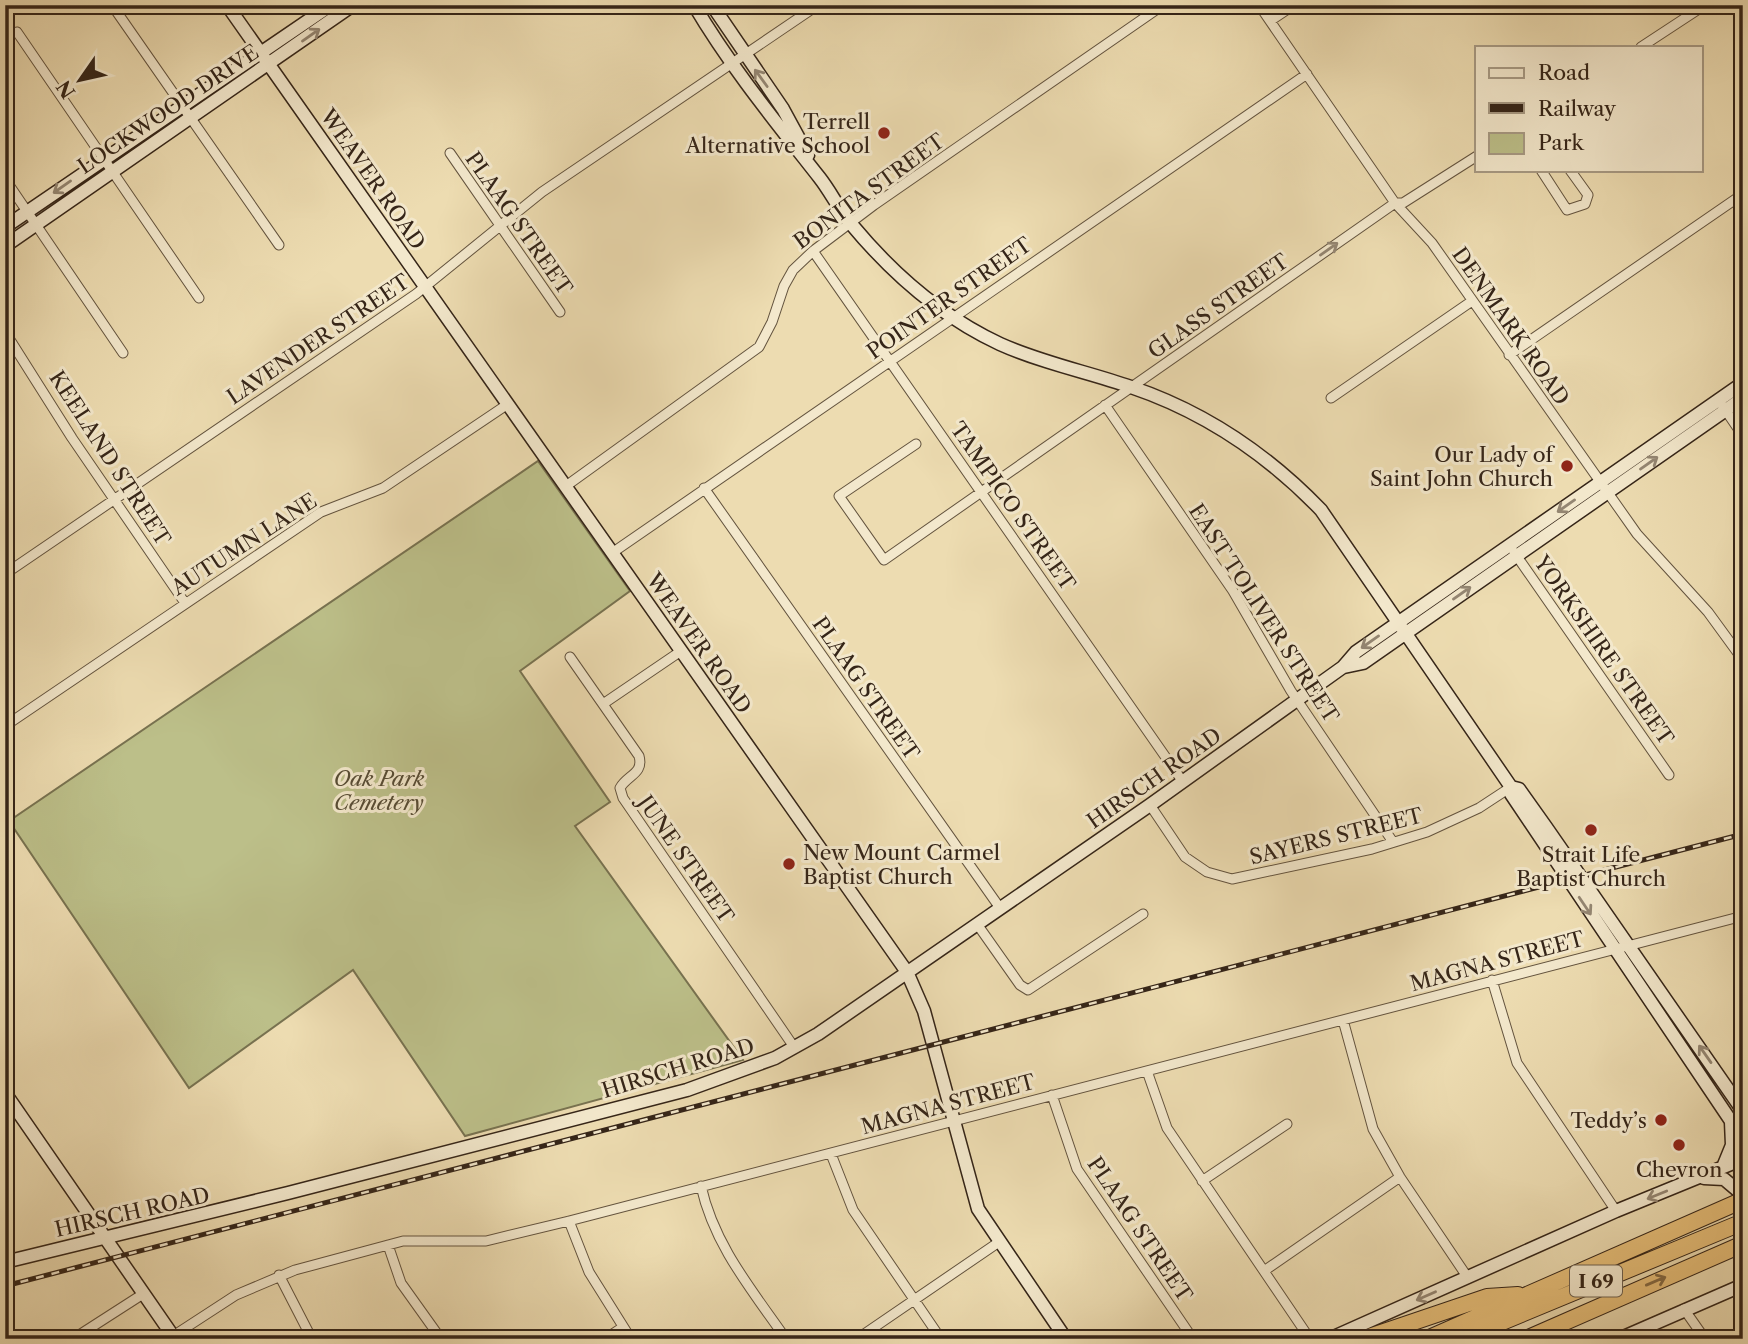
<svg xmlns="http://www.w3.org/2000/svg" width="1748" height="1344" viewBox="0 0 1748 1344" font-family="'Libre Caslon Text',serif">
<rect width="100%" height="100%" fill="#eddcb1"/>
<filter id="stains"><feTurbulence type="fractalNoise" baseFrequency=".00286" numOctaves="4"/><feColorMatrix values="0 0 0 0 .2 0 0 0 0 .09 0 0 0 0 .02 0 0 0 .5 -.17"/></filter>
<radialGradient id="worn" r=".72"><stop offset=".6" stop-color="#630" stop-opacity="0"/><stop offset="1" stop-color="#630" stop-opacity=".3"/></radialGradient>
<!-- green -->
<path fill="#bcbf89" stroke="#787250" stroke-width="2" d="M 538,461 L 630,591 L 520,671 L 610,802 L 575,826 L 743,1060 L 465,1136 L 353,970 L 189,1088 L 9,821 Z"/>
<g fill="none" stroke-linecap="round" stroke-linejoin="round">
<!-- street casing -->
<g stroke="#63533e" stroke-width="11">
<path id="street" d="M 112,5 L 279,245
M 1259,5 L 1395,203 L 1432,243 L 1637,534 L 1708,612 L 1743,660
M 1270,21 L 1294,5
M 17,32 L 199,298
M 1641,47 L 1705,5
M 450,153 L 560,312
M 1541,170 L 1567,210 L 1585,204 L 1588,195 L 1570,170
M 5,179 L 123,353
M 813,251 L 1183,782
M 5,332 L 72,438 L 185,603
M 1509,355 L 1743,194
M 1331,398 L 1472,301
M 1105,405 L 1233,591 L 1291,691 L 1393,842
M 1722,405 L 1743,436
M 916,444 L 839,496 L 884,560 L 1395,203 L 1403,203 L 1477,156
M 566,486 L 759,347 L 772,322 L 784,286 L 793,270 L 813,251 L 874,205 L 1163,5
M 704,488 L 1000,908
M 1514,552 L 1669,775
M 612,553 L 1307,74
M 5,574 L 416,294 L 542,192 L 818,5
M 570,657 L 639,756 C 644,774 627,775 620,788 L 623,798 L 794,1047
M 603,704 L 681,651
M 5,726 L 321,512 L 383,488 L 508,404
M 1150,805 L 1185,857 L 1207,872 L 1232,879 L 1372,849 L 1427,832 L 1479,808 L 1511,787
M 977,924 L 1020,985 L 1028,990 L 1143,914
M 1492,980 L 1517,1063 L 1616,1211
M 1343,1020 L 1373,1129 L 1400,1177 L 1468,1278
M 1147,1071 L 1167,1128 L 1310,1339
M 1052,1095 L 1077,1169 L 1193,1339
M 831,1154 L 853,1210 L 941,1339
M 1202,1181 L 1287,1124
M 701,1186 C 714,1245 752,1290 786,1339
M 569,1221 L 589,1272 L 631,1339
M 388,1245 L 401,1283 L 441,1339
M 1264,1271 L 1400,1177
M 279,1275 L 312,1339
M 1684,1309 L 1705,1339
M 173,1336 L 236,1295 L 295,1270 L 403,1241 L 486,1241 L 569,1221 L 1743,916
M 73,1339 L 143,1294
M 605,1339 L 623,1327
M 857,1339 L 999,1242"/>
</g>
<!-- secondary casing -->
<g stroke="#352518" stroke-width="15">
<path id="secondary" d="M 227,5 L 907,972 L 924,1011 L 978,1209 L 1066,1339
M 694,5 C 730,66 775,121 819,177 C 831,192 839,210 852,225 C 892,273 942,317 1000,344 C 1042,363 1088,372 1131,387 C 1205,412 1267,454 1321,510 L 1511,787 L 1511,794 L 1743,1139
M 712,5 L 783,109 L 808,155
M 5,227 L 331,5
M 5,246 L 353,5
M 1344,667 L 1363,663 L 1743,398
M 1511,787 L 1519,789 L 1546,827 L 1743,1111
M 5,1093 L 175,1339
M 1723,1167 L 1732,1145 L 1731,1122
M 1704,1178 L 1724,1179 L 1743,1195
M 5,1262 L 288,1193 L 687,1090 L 775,1058 L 818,1034 L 1150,805 L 1343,667 L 1356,652 L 1743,383
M 1329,1339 L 1616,1211 L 1743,1159
M 1619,1339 L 1743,1285"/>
</g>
<!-- highway casing -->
<g stroke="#352518" stroke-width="18">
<path id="highway" d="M 1363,1339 L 1487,1297 L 1518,1295
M 1427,1339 L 1743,1200
M 1461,1339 L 1743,1222
M 1526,1339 L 1743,1244"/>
</g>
<!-- street -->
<use href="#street" stroke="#f3e8cc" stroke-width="9"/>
<!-- secondary -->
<use href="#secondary" stroke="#f3e8cc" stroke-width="12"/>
<!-- highway -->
<use href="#highway" stroke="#e6be78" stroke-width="16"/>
<!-- rail casing -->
<g stroke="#352518" stroke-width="5">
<path id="rail" d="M 5,1286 L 1743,834"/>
</g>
<!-- rail -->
<use href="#rail" stroke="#f3e8cc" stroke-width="2.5" stroke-dasharray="8" stroke-linecap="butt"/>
</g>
<!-- one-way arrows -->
<defs><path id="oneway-shaft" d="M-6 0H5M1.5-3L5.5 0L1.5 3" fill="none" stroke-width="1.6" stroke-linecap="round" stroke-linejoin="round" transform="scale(1.75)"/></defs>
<g stroke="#948672">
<use href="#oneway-shaft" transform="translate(311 35) rotate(-35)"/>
<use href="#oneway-shaft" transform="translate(761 78) rotate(-126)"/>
<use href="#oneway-shaft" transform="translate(62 187) rotate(145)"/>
<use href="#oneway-shaft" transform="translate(1329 249) rotate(-35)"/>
<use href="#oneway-shaft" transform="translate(1649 463) rotate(-35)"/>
<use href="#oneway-shaft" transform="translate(1566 506) rotate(145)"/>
<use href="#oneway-shaft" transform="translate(1462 593) rotate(-35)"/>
<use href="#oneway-shaft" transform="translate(1370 642) rotate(145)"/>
<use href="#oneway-shaft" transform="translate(1585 906) rotate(56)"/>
<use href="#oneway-shaft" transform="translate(1705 1054) rotate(-125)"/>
<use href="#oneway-shaft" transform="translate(1657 1195) rotate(158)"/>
<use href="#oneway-shaft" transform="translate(1426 1296) rotate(156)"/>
</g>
<use stroke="#856a43" href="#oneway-shaft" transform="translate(1656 1281) rotate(-23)"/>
<!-- markers -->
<g fill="#8f2418" stroke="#f3e8cc" stroke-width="2.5">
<circle cx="884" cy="133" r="7"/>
<circle cx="1567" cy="466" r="7"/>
<circle cx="1591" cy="830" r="7"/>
<circle cx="789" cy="864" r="7"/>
<circle cx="1661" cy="1120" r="7"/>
<circle cx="1679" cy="1145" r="7"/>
</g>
<g text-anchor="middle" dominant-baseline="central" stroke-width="6" stroke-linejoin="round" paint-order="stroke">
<!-- shield labels -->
<rect fill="#f3e8cc" stroke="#6e604e" stroke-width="2" x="1570" y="1265.5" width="52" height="31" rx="5"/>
<g font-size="19" font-weight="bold" fill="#352518">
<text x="1596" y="1281">I 69</text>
</g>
<!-- street labels -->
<g font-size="21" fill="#352518" stroke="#f3e8cc">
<text transform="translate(168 109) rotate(-34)">LOCKWOOD DRIVE</text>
<text transform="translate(373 179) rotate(55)">WEAVER ROAD</text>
<text transform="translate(869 191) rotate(-36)">BONITA STREET</text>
<text transform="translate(519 223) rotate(55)">PLAAG STREET</text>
<text transform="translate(949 298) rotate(-35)">POINTER STREET</text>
<text transform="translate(1218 306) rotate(-35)">GLASS STREET</text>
<text transform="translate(1511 326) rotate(55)">DENMARK ROAD</text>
<text transform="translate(318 339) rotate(-34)">LAVENDER STREET</text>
<text transform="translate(110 458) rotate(57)">KEELAND STREET</text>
<text transform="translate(1013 506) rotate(55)">TAMPICO STREET</text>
<text transform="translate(244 544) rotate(-33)">AUTUMN LANE</text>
<text transform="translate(1264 613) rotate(57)">EAST TOLIVER STREET</text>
<text transform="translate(699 643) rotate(55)">WEAVER ROAD</text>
<text transform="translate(1604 650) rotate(55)">YORKSHIRE STREET</text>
<text transform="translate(866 688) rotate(55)">PLAAG STREET</text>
<text transform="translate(1154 778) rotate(-35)">HIRSCH ROAD</text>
<text transform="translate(1336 836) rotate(-14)">SAYERS STREET</text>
<text transform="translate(686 859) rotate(55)">JUNE STREET</text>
<text transform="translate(1497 961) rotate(-15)">MAGNA STREET</text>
<text transform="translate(678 1068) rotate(-17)">HIRSCH ROAD</text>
<text transform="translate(948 1104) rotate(-15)">MAGNA STREET</text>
<text transform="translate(132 1212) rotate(-13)">HIRSCH ROAD</text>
<text transform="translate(1140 1229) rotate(56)">PLAAG STREET</text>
</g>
<!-- poi labels -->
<g font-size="21" fill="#352518" stroke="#f3e8cc" text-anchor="end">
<text x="870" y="121">Terrell<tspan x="870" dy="24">Alternative School</tspan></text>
<text x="1553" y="454">Our Lady of<tspan x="1553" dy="24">Saint John Church</tspan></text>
<text x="803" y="852" text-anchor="start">New Mount Carmel<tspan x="803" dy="24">Baptist Church</tspan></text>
<text x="1591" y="854" text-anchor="middle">Strait Life<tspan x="1591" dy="24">Baptist Church</tspan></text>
<text x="1647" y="1120">Teddy’s</text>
<text x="1679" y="1169" text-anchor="middle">Chevron</text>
</g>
<!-- park labels -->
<g font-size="21" font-style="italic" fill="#574c34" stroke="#f3e8cc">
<text x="379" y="778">Oak Park<tspan x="379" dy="24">Cemetery</tspan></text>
</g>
</g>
<!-- margin -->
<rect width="1748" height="1344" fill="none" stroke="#eddcb1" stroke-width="28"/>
<rect x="7" y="7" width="1734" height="1330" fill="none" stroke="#352518" stroke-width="3.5"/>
<rect x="14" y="14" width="1720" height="1316" fill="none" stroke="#352518" stroke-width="2"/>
<!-- legend -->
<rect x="1475" y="46" width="228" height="126" fill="#f3e8cc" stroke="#a79a84" stroke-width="2"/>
<rect x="1489" y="68" width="35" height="10" fill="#f3e8cc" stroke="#a79a84" stroke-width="2"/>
<text x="1538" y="80" font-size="21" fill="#352518">Road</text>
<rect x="1489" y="103" width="35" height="10" fill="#352518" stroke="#a79a84" stroke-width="2"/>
<text x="1538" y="116" font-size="21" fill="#352518">Railway</text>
<rect x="1489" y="133" width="35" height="21" fill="#bcbf89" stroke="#a79a84" stroke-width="2"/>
<text x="1538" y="150" font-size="21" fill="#352518">Park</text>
<!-- north arrow -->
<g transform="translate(80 80) rotate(236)" stroke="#f3e8cc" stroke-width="5" paint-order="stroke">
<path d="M0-5L12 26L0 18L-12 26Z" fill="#352518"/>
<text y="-10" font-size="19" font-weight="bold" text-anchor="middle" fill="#352518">N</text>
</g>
<rect width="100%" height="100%" filter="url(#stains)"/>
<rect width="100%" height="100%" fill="url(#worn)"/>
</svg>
